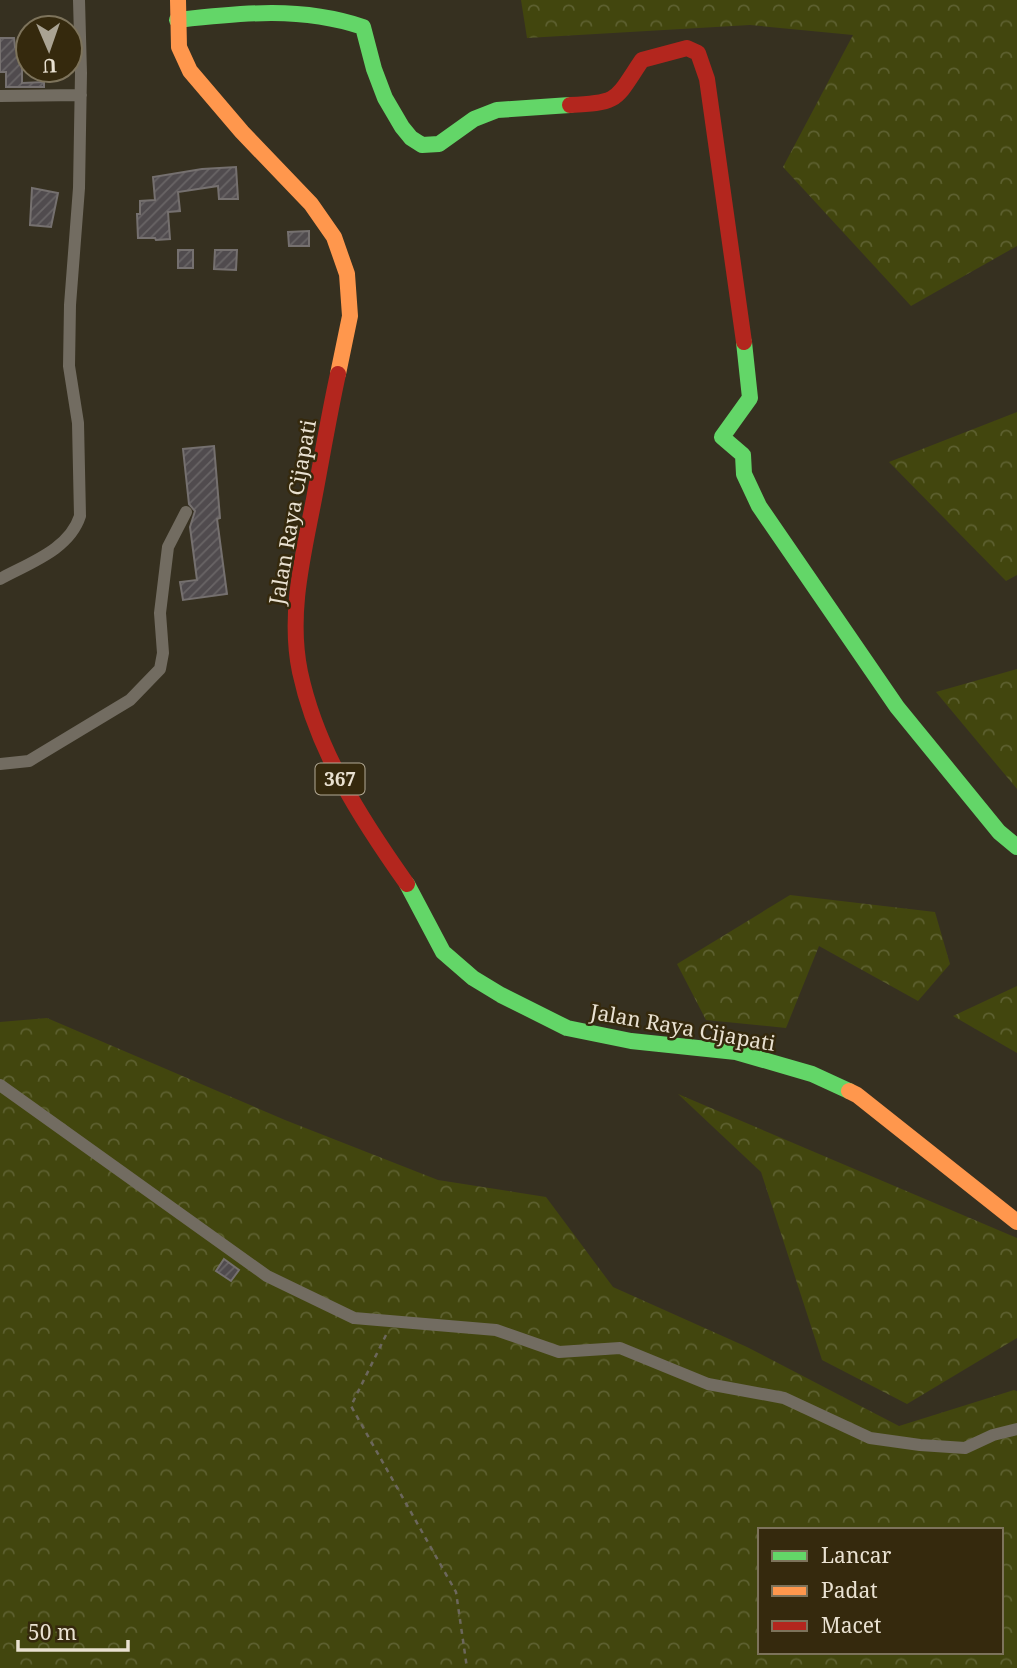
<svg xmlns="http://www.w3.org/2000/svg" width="1017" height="1668" viewBox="0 0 1017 1668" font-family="'Noto Serif',serif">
<defs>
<pattern id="forest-crowns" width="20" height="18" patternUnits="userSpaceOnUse" patternTransform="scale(1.75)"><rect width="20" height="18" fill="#42460e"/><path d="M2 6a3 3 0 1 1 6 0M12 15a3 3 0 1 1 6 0" fill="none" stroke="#5d6030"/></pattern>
<pattern id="building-hatch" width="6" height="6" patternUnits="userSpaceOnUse" patternTransform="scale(1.75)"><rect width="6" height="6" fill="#504b4e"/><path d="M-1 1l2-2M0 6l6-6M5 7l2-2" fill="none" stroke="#696566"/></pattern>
</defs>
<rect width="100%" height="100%" fill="#363020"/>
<!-- forest -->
<path fill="url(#forest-crowns)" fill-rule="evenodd" d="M 521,0 L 1017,0 L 1017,246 L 911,306 L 783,167 L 853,35 L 750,25 L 527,38 Z
M 1017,412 L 1017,575 L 1006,581 L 889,462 Z
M 1017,669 L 1017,789 L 936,692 Z
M 790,895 L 935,912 L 950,964 L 918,1001 L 819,946 L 786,1028 L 706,1020 L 677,964 Z
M 1017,986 L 1017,1053 L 953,1016 Z
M 47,1018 L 285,1120 L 438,1180 L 546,1197 L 613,1287 L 747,1347 L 899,1426 L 1014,1390 L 1017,1391 L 1017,1668 L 0,1668 L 0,1022 ZM 760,1530 L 1001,1530 L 1001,1652 L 760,1652 Z
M 678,1094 L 1017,1238 L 1017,1338 L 907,1404 L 822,1360 L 761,1172 Z"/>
<!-- building -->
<path fill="url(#building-hatch)" stroke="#75706f" stroke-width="2" d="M 0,38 L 14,38 L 15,47 L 22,47 L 22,83 L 44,82 L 44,87 L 6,87 L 6,72 L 0,72 Z
M 236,167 L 238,199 L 219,199 L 218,186 L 178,192 L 180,211 L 168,212 L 170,239 L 156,240 L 155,238 L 138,238 L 137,214 L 140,214 L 140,201 L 155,200 L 153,177 L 202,169 Z
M 32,188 L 58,193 L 51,227 L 30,225 Z
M 309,231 L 309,246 L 289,246 L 288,232 Z
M 178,250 L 193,250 L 193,268 L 178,268 Z
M 215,250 L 237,250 L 236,270 L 214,269 Z
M 214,446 L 220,518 L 217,519 L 227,594 L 183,600 L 180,582 L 197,580 L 190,527 L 195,511 L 189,504 L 183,449 Z
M 224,1259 L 239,1270 L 231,1281 L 216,1271 Z"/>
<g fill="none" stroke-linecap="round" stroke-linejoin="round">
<!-- path -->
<path stroke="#6c675c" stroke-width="2.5" stroke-dasharray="5 5" stroke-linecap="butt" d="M 386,1335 L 351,1406 L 456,1592 L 467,1668"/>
<!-- street -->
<path stroke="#726c61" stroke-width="12" d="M 0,96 L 81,95
M 0,579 C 29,563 69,550 80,516 L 78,423 L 69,366 L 70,305 L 79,188 L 81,73 L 79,0
M 0,764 L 29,761 L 130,700 L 160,669 L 163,653 L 160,613 L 168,547 L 186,512
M 0,1085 L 267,1276 L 354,1318 L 496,1330 L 559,1352 L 620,1348 L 708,1384 L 784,1398 L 870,1438 L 920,1445 L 965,1448 L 993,1435 L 1017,1429"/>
<!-- fast -->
<path stroke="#63d668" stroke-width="16" d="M 177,20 C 241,13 301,6 363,27 L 374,69 L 385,98 L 402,127 L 411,138 L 422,145 L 439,144 L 474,119 L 497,110 L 570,105
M 744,342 L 750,398 L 722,437 L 743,455 L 744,474 L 759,506 L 897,707 L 999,832 L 1017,847
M 407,884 L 443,952 L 473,978 L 501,995 L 567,1028 L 631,1041 L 736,1052 L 812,1074 L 849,1091"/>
<!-- slow -->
<path stroke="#ff974d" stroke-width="16" d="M 178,0 L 179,47 L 190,71 L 242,132 L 311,204 L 334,237 L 347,274 L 350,316 L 338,374
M 849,1091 L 857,1095 L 1017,1222"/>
<!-- jam -->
<path stroke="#b3261e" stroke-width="16" d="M 570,105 C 620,103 615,100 642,60 L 687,48 L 698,53 L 707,79 L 744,342
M 338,374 C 329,415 322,457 314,499 C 303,556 288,614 300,672 C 317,751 361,819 407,884"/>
</g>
<g text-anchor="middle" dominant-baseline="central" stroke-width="5" stroke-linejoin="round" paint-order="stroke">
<!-- shield labels -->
<rect fill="#35290d" stroke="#b3aa96" stroke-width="2" x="315.5" y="763.5" width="49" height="31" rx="5"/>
<g font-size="19" font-weight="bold" fill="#e9e1d1">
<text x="340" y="779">367</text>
</g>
<!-- street labels -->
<g font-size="21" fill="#e9e1d1" stroke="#35290d">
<text transform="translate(292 512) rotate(-80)">Jalan Raya Cijapati</text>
<text transform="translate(683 1027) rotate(10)">Jalan Raya Cijapati</text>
</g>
</g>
<!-- legend -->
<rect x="758" y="1528" width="245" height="126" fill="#35290d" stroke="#7d735b" stroke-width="2"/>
<rect x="772" y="1551" width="35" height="10" fill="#63d668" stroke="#7d735b" stroke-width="2"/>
<text x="821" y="1563" font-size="21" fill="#e9e1d1">Lancar</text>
<rect x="772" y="1586" width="35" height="10" fill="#ff974d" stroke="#7d735b" stroke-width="2"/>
<text x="821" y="1598" font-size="21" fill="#e9e1d1">Padat</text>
<rect x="772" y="1621" width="35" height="10" fill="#b3261e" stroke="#7d735b" stroke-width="2"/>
<text x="821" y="1633" font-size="21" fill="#e9e1d1">Macet</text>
<!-- north arrow -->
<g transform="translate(49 49) rotate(178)"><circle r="33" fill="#35290d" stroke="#7d735b" stroke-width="2"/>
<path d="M0-5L12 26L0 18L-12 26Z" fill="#aaa393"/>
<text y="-10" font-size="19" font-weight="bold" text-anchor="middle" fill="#e9e1d1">U</text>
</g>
<!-- scale -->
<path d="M18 1640v10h110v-10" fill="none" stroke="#e9e1d1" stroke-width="3.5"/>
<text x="28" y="1640" font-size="21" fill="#e9e1d1" stroke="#35290d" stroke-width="5" paint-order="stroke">50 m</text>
</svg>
